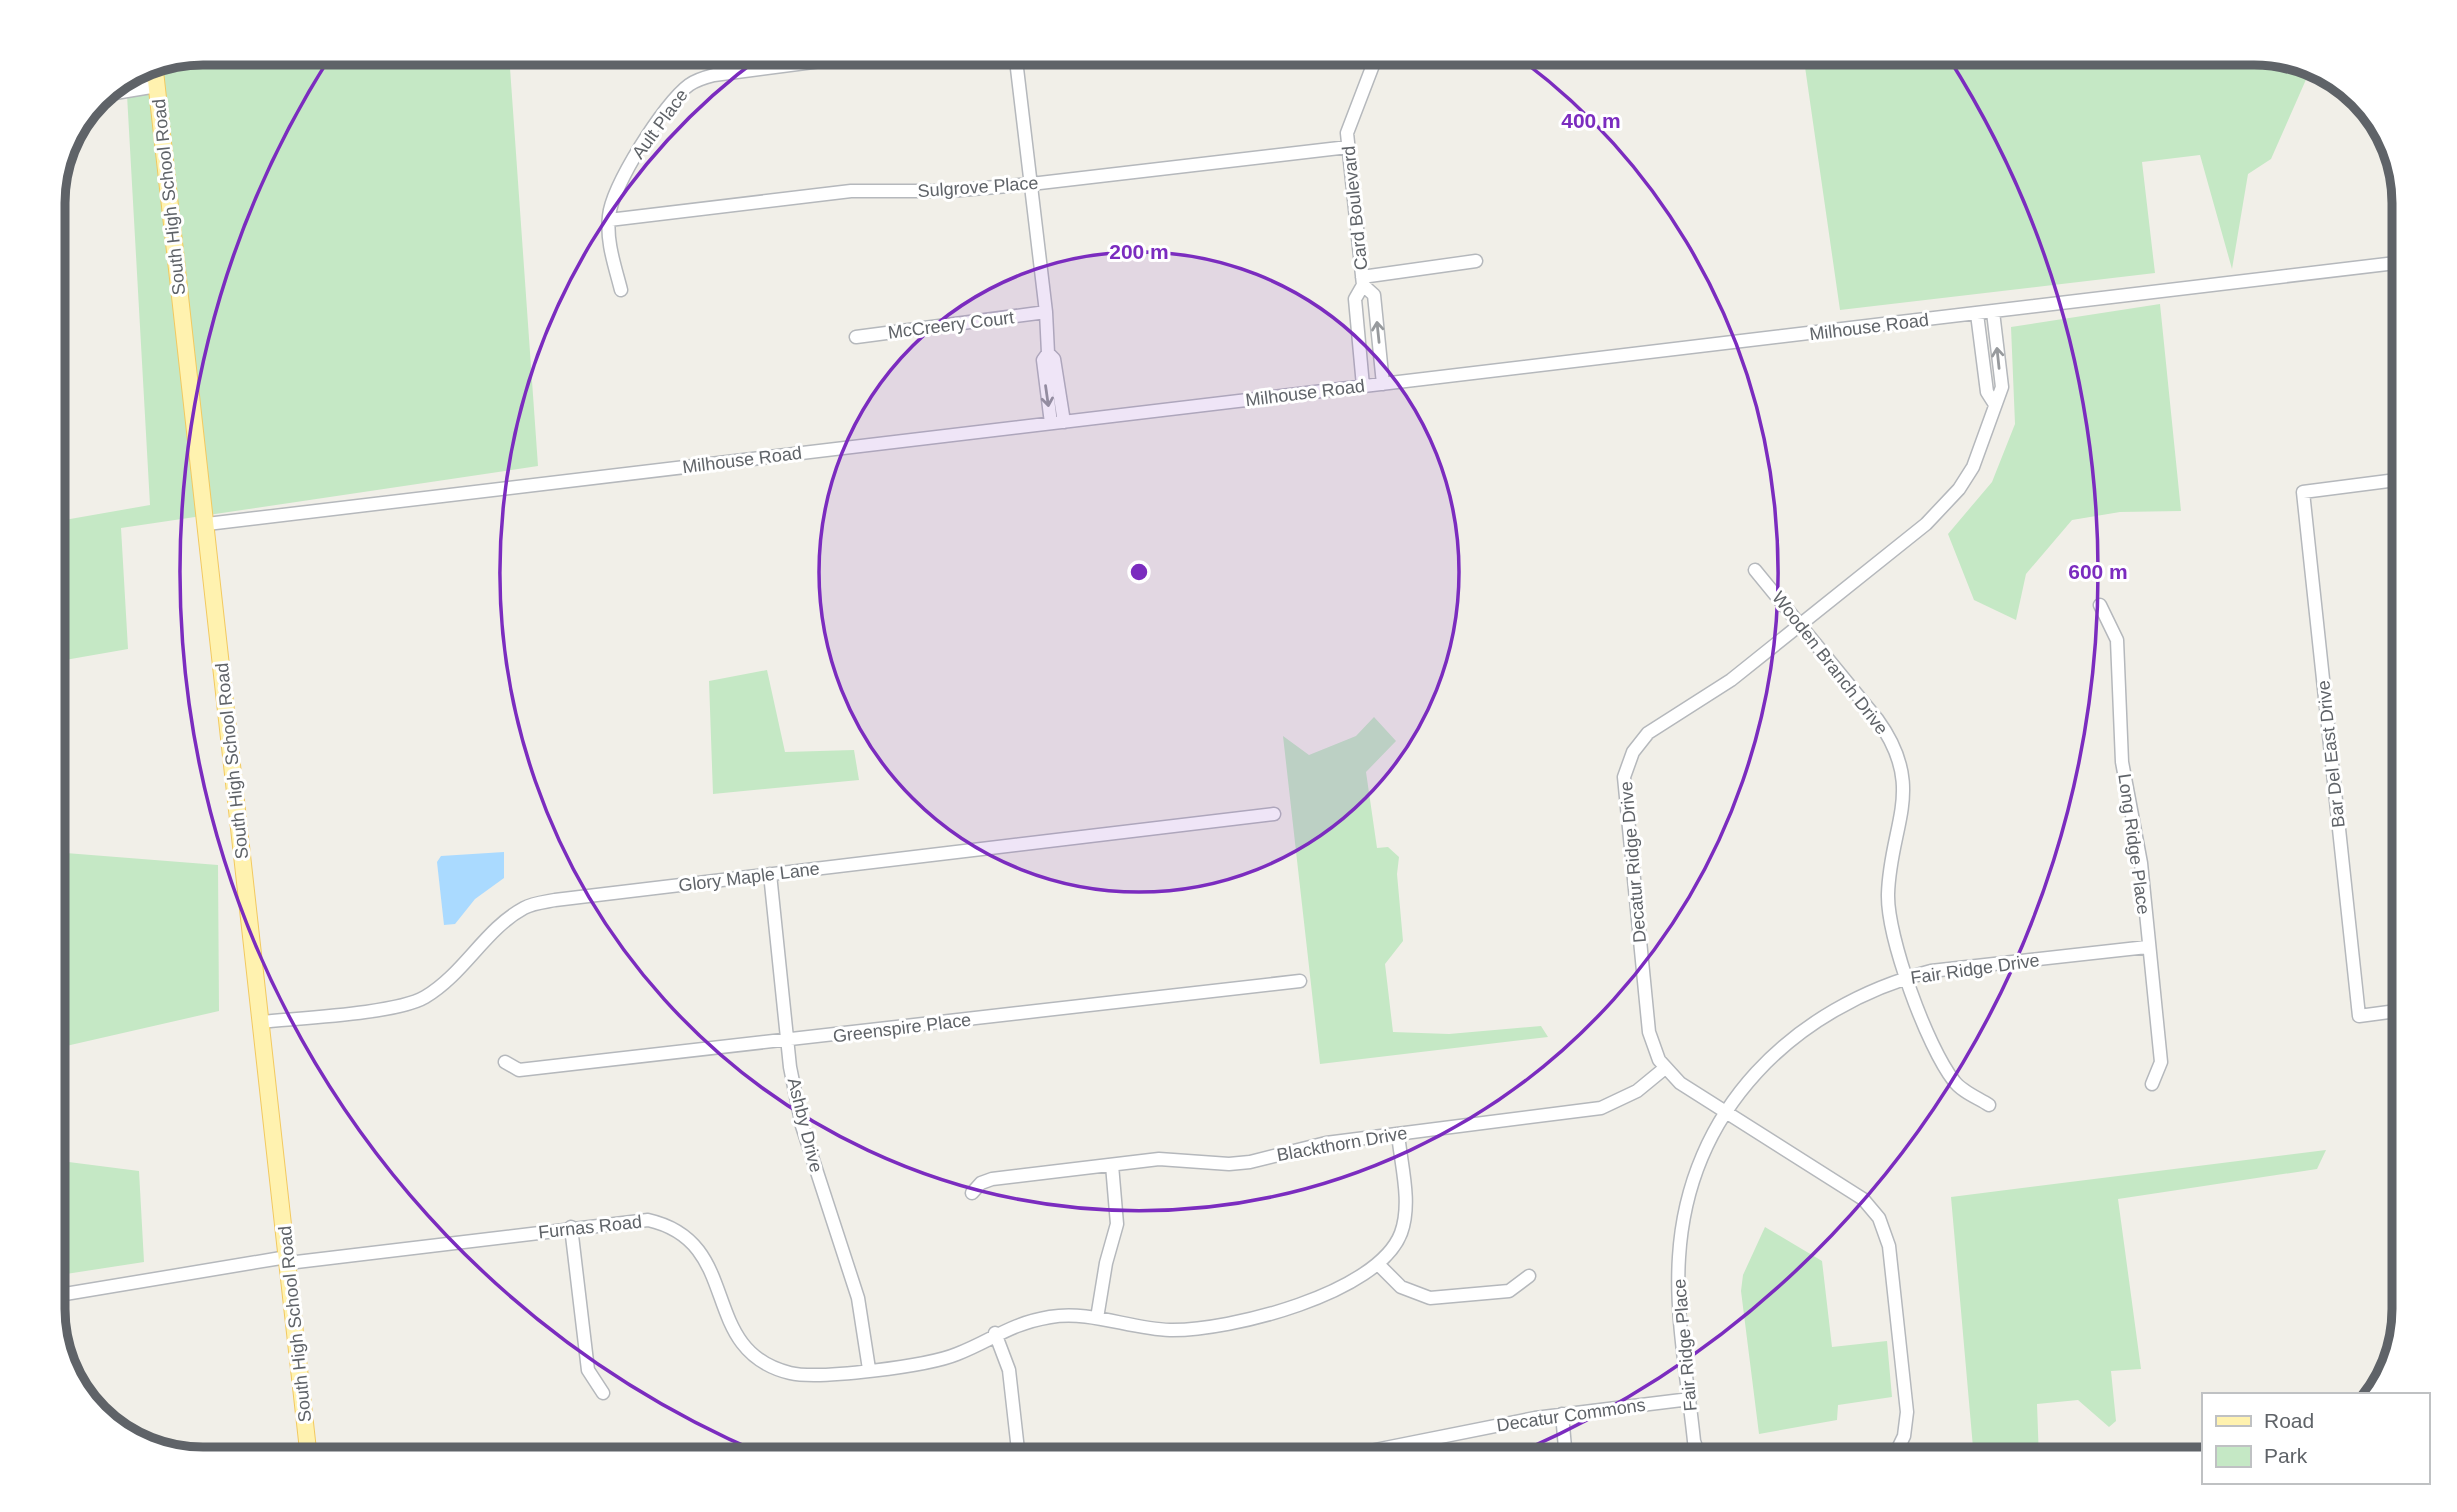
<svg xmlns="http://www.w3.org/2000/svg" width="2457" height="1512" viewBox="0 0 2457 1512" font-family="Arial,sans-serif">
<rect width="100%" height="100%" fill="#f1efe8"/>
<!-- green -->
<path fill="#c5e8c5" d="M 2254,52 L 2328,72 L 2308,75 L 2271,159 L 2248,174 L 2232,269 L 2200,155 L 2142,162 L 2155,273 L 1840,310 L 1803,53 Z
M 203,53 L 502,53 L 510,68 L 538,466 L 121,528 L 128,649 L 65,660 L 53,652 L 53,522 L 150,505 L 126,77 L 146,64 Z
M 2160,304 L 2181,511 L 2120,512 L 2072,520 L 2026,574 L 2016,620 L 1974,600 L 1948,534 L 1992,482 L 2015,424 L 2011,327 Z
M 767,670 L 785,752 L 854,750 L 859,780 L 713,794 L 709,681 Z
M 1374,717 L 1396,741 L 1366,772 L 1377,848 L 1388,847 L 1399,857 L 1397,874 L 1403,941 L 1385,964 L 1393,1032 L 1449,1034 L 1541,1026 L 1548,1037 L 1320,1064 L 1283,736 L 1309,755 L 1356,736 Z
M 53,852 L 218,865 L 219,1011 L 53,1049 L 53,979 L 62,925 L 53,913 Z
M 2326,1150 L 2317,1169 L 2118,1199 L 2141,1369 L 2111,1371 L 2116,1421 L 2109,1427 L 2078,1400 L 2037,1404 L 2039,1459 L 1974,1459 L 1951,1197 Z
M 53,1160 L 139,1171 L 144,1262 L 53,1276 Z
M 1765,1227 L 1822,1261 L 1832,1347 L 1887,1341 L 1892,1397 L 1838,1405 L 1837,1420 L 1759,1434 L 1741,1291 L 1743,1275 Z"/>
<!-- water -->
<path fill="#aadaff" d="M 504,852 L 504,878 L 475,899 L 455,924 L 444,925 L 437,862 L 441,856 Z"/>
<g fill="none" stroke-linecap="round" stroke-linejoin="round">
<!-- minor casing -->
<g stroke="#b5b8bc" stroke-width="15">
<path id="minor" d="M 1011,52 L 1016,60 L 1046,312 L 1048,353
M 97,96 L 157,86
M 609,220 L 851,191 L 949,191 L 1031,184 L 1348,147
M 53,243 L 60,292
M 1362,277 L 1476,261
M 1363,285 L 1374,295 L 1383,384
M 621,290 C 615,266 606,242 609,216 C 612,186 664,103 689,85 C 696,80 706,77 714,75 L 867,55 L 962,57 L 999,52
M 1977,314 L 1987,392 L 1994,403
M 856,337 L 1046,312
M 1363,386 L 1355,299 L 1363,285 L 1347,133 L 1378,52
M 1051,423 L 1043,360 L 1048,353 L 1054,359 L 1064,422
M 53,467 L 58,466
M 2404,479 L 2303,492 L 2359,1016 L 2404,1010
M 207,524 L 2404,262
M 1755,570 L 1877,719 C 1927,788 1890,824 1888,894 C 1887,937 1927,1047 1954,1081 C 1961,1091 1978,1098 1989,1105
M 2100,605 L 2117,640 L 2122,762 L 2141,863 L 2161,1062 L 2152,1084
M 770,874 L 790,1067 L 802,1126 L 858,1298 L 869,1369
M 261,1022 C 298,1018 396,1014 425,997 C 464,974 485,929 524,908 C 533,903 545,902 555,900 L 1274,814
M 505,1062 L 519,1070 L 1300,981
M 972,1193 L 981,1183 L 992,1179 L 1159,1159 L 1229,1164 L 1250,1162 L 1326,1143 L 1601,1108 L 1637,1091 L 1665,1068
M 571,1227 L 588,1370 L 603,1393
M 288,1263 L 648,1220 C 745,1242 696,1350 790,1373 C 819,1380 928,1366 957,1354 C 993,1340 1009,1324 1050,1317 C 1090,1310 1130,1329 1170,1330 C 1229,1331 1378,1294 1401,1233 C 1412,1203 1401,1165 1398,1134
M 1378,1264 L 1401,1287 L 1430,1298 L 1509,1291 L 1529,1276
M 53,1296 L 287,1257
M 1097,1318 L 1106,1263 L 1117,1224 L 1112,1165
M 995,1333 L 1009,1370 L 1019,1459
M 1562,1414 L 1566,1459
M 1422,1441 L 1424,1459
M 1330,1459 L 1535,1418 L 1690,1399
M 1700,1459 L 1694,1441 C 1688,1381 1675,1318 1679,1257 C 1688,1110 1793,1007 1931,971 L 2147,947
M 1893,1459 L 1904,1436 L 1907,1412 L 1889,1246 L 1879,1218 L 1863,1199 L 1680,1083 L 1659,1060 L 1649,1032 L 1624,777 L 1633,752 L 1648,733 L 1731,680 L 1926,524 L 1959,489 L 1973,467 L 2002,387 L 1993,312"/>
</g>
<!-- major casing -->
<g stroke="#f2c960" stroke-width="18">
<path id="major" d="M 154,62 L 309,1459"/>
</g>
<!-- minor -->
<use href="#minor" stroke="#fff" stroke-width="12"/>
<!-- major -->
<use href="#major" stroke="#fff2af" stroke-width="16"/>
</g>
<!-- one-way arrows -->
<defs><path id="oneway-shaft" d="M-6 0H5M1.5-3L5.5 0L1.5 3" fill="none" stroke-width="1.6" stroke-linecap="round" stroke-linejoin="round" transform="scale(1.75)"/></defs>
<g stroke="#979a9d">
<use href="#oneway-shaft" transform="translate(1378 332) rotate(-96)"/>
<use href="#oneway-shaft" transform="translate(1998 358) rotate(-96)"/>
<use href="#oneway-shaft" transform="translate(1047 396) rotate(82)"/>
</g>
<!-- distance rings -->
<circle cx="1139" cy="572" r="320" fill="#7b2cbf" fill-opacity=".12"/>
<g fill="none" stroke="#7b2cbf" stroke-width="3.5">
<circle cx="1139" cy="572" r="320"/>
<path d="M1515 55A639 639 0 1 1 763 55"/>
<path d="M772 1458A959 959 0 0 1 330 57M1948 57A959 959 0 0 1 1506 1458"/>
</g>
<g text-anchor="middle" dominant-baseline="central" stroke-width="6" stroke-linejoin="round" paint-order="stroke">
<!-- street labels -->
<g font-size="18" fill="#5f6368" stroke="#fff">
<text transform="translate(660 124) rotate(-54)">Ault Place</text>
<text transform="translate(978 187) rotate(-4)">Sulgrove Place</text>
<text transform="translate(169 197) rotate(-96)">South High School Road</text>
<text transform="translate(1355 208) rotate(-96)">Card Boulevard</text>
<text transform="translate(951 325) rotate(-7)">McCreery Court</text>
<text transform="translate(1869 327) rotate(-7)">Milhouse Road</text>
<text transform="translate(1305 393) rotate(-7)">Milhouse Road</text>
<text transform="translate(742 460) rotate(-7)">Milhouse Road</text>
<text transform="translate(1830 663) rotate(52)">Wooden Branch Drive</text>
<text transform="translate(2331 754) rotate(-96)">Bar Del East Drive</text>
<text transform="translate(232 761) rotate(-96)">South High School Road</text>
<text transform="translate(2134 844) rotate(82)">Long Ridge Place</text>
<text transform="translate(1633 862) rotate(-95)">Decatur Ridge Drive</text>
<text transform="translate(749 877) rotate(-7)">Glory Maple Lane</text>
<text transform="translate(1975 969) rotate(-8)">Fair Ridge Drive</text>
<text transform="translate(902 1028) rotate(-7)">Greenspire Place</text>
<text transform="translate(805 1125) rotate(76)">Ashby Drive</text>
<text transform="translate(1342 1144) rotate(-10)">Blackthorn Drive</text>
<text transform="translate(590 1227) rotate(-6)">Furnas Road</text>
<text transform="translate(295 1324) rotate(-96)">South High School Road</text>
<text transform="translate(1685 1345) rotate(-95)">Fair Ridge Place</text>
<text transform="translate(1571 1415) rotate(-8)">Decatur Commons</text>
</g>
</g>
<!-- crop -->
<path d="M0 0H2457V1512H0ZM203 65H2254A138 138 0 0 1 2392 203V1309A138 138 0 0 1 2254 1447H203A138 138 0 0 1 65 1309V203A138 138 0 0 1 203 65Z" fill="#fff" fill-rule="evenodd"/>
<path fill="none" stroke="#5f6368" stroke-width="9" d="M203 65H2254A138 138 0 0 1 2392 203V1309A138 138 0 0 1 2254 1447H203A138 138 0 0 1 65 1309V203A138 138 0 0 1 203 65Z"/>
<circle cx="1139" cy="572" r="10" fill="#7b2cbf" stroke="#fff" stroke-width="3.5"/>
<g font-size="21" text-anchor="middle" font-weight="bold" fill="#7b2cbf" stroke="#fff" stroke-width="6" stroke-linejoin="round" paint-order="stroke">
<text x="1591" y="128">400 m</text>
<text x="1139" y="259">200 m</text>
<text x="2098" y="579">600 m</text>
</g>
<!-- legend -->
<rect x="2202" y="1393" width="228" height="91" fill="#ffffff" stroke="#bfc1c3" stroke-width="2"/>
<rect x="2216" y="1416" width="35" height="10" fill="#fff2af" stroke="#bfc1c3" stroke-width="2"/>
<text x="2264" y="1428" font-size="21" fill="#5f6368">Road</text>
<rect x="2216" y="1446" width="35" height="21" fill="#c5e8c5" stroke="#bfc1c3" stroke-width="2"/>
<text x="2264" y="1463" font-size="21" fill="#5f6368">Park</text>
</svg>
